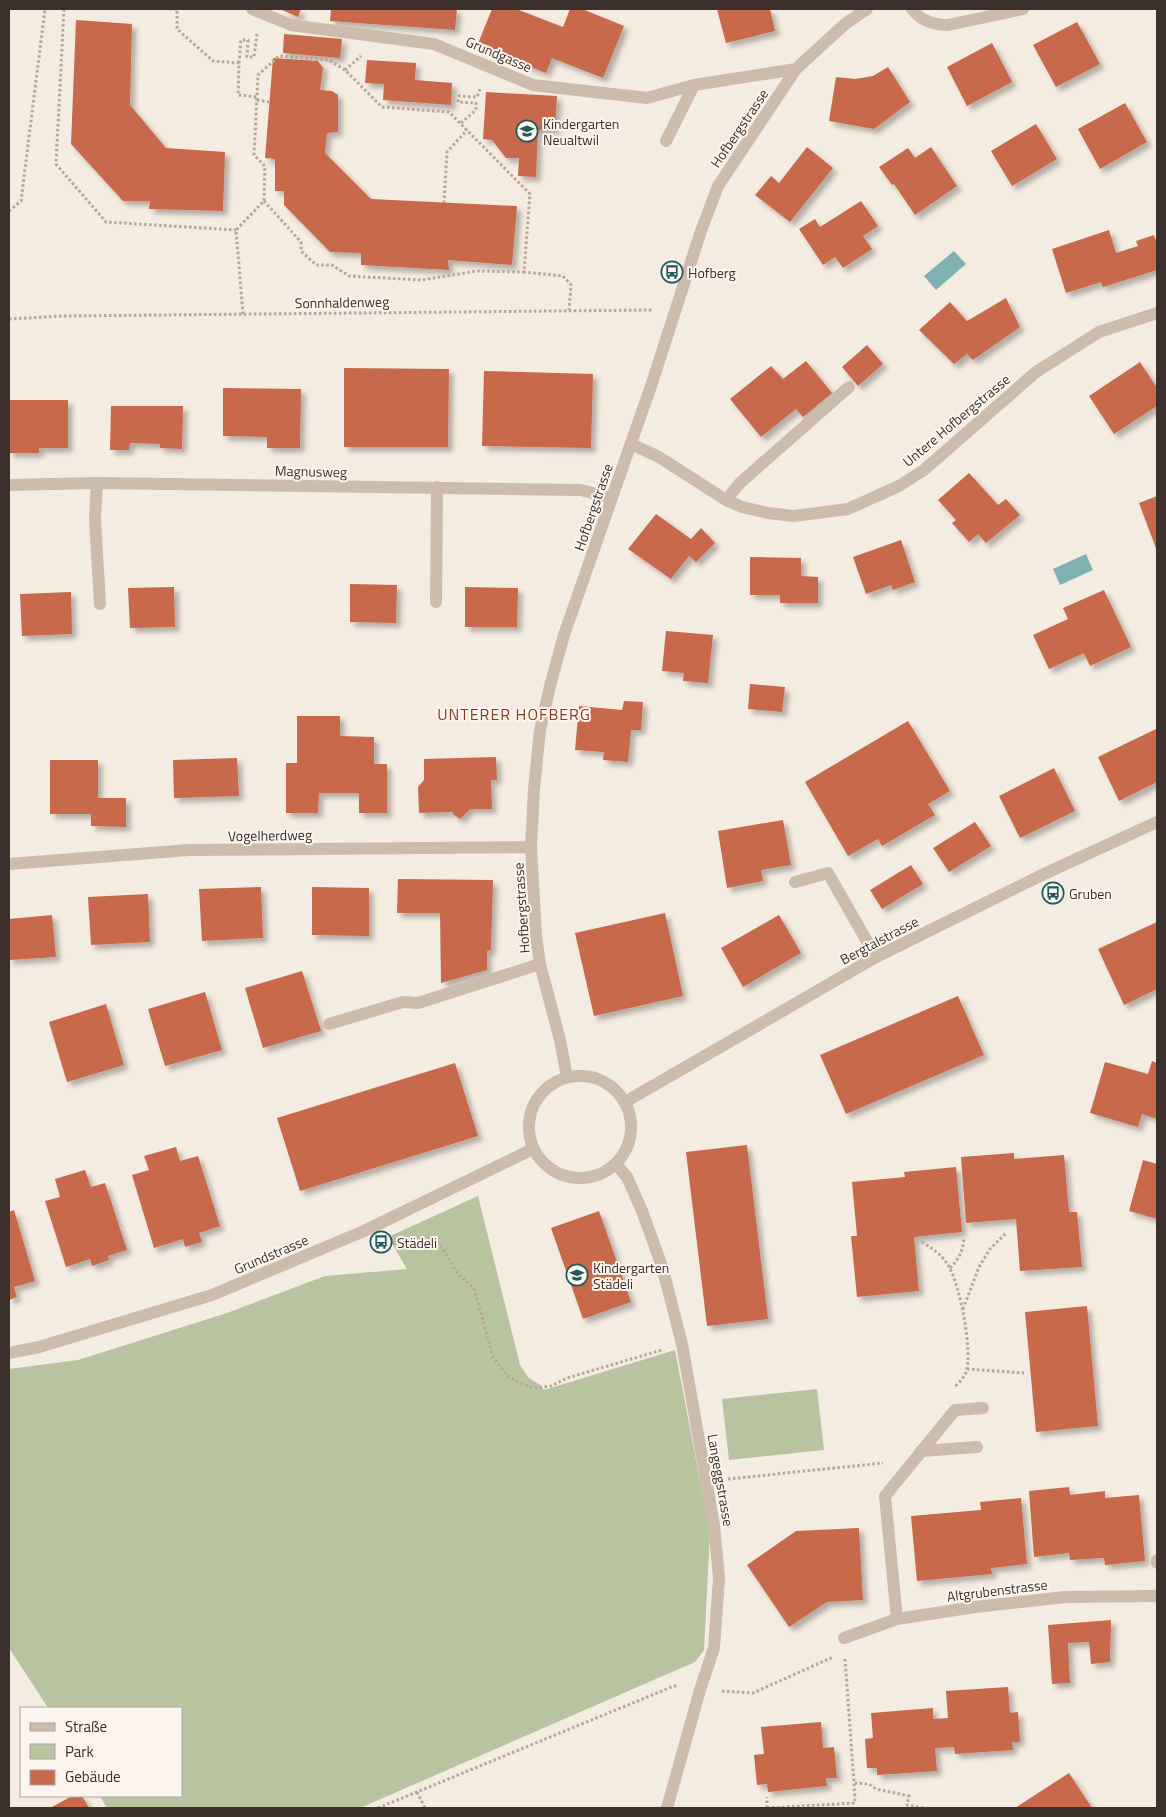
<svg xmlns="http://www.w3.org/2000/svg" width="1166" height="1817" viewBox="0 0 1166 1817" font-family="'Titillium Web',sans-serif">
<defs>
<filter id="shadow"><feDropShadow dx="4.5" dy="4.5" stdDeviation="2.5" flood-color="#0004"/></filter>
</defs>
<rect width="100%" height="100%" fill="#f4ebe1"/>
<!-- green -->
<path fill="#b8c4a0" d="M 478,1196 L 520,1365 L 529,1378 L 539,1384 L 544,1390 L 675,1350 L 710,1533 L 704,1650 L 695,1662 L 360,1808 L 107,1808 L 100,1796 L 181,1796 L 181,1708 L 48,1708 L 9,1648 L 9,1369 L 78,1360 L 227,1313 L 325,1276 L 407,1269 L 388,1237 Z
M 817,1389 L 824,1450 L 729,1460 L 722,1399 Z"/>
<!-- water -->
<path fill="#7fb0b2" d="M 954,251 L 966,264 L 936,290 L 924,276 Z
M 1086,554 L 1093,570 L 1060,585 L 1053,569 Z"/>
<!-- building -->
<path fill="#c8694b" filter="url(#shadow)" d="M 280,9 L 301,9 L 298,17 Z
M 331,9 L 457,9 L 455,30 L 330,21 Z
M 492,9 L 516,9 L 563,27 L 570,9 L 582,9 L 624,26 L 603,78 L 552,58 L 546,73 L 477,46 Z
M 717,9 L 770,9 L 775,31 L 726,43 Z
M 76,20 L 132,24 L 130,105 L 166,148 L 225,152 L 223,211 L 149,209 L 150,201 L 123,201 L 71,144 Z
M 1077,22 L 1100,64 L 1056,87 L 1033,45 Z
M 284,34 L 342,39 L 340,58 L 283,53 Z
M 992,43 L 1012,82 L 967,106 L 947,67 Z
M 273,58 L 318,61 L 323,68 L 320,90 L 332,91 L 338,95 L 338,132 L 327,133 L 325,153 L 371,199 L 517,206 L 512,265 L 448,260 L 449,270 L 361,265 L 361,253 L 330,252 L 284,205 L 284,191 L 275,191 L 275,159 L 265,158 Z
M 367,60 L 416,63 L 415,80 L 452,83 L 451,105 L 383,100 L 384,84 L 365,83 Z
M 888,67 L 910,102 L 874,129 L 829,121 L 836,77 L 855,79 L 873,76 Z
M 486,92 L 557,96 L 555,130 L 538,130 L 536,177 L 518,176 L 519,158 L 506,158 L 492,140 L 483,139 Z
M 1125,103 L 1147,142 L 1100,169 L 1078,129 Z
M 1036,124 L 1057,159 L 1012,186 L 991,151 Z
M 807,147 L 833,168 L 790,222 L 755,195 L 771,176 L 779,183 Z
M 931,147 L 957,186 L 915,215 L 894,184 L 892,185 L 879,167 L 908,148 L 915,158 Z
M 861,201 L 878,226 L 863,236 L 872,249 L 843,268 L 835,257 L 823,265 L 799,229 L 815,219 L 820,227 Z
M 1109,230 L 1116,253 L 1138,246 L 1136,241 L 1154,235 L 1157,244 L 1157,270 L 1103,287 L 1101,282 L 1066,293 L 1052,249 Z
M 1006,298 L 1020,327 L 973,360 L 967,354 L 954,364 L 919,330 L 950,302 L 967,321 Z
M 867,345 L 883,364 L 858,386 L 842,367 Z
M 806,361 L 832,393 L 803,417 L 796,409 L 761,437 L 730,399 L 771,366 L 783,379 Z
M 1140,362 L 1157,388 L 1157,406 L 1114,434 L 1089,396 Z
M 344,368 L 449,369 L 448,447 L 344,447 Z
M 484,371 L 593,374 L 591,448 L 482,446 Z
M 223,388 L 301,389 L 300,448 L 267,448 L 267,437 L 223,436 Z
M 9,400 L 68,400 L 68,448 L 39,448 L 39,453 L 9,453 Z
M 111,406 L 183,406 L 182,449 L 160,448 L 160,444 L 130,443 L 129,450 L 110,450 Z
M 969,473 L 998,505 L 1006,499 L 1020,515 L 986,543 L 978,534 L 969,542 L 952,523 L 956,520 L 938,500 Z
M 1157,496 L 1157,551 L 1139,503 Z
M 656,514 L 691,539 L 701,528 L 715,543 L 696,562 L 689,556 L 671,579 L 628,549 Z
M 901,540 L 915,582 L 893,590 L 891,585 L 866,594 L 853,557 Z
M 750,557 L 801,558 L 801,576 L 818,577 L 818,603 L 780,603 L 780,595 L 750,595 Z
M 350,584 L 397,585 L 396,623 L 350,622 Z
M 174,587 L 175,627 L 130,628 L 128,588 Z
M 465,587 L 518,588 L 517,627 L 465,627 Z
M 1104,590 L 1131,647 L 1090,666 L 1084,653 L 1049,669 L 1033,635 L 1068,619 L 1063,608 Z
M 71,592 L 72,634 L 22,636 L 20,594 Z
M 666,631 L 713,635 L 708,683 L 683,681 L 684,673 L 662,671 Z
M 750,684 L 785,687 L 782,712 L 748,709 Z
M 624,701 L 643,702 L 641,730 L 631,730 L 628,762 L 603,760 L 604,752 L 575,750 L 579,706 L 622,710 Z
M 297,716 L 340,716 L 340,736 L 374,737 L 374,764 L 387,764 L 387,813 L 359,813 L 359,793 L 319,793 L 318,813 L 286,813 L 286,763 L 297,763 Z
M 908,721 L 950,791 L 928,804 L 935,815 L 882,846 L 878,839 L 848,856 L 805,782 Z
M 1156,729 L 1157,782 L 1119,801 L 1098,757 Z
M 496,757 L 497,780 L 491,780 L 492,809 L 470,809 L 460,819 L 453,814 L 453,812 L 419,813 L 418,787 L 424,780 L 424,759 Z
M 237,758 L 239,796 L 174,798 L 173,760 Z
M 50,760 L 98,760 L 98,798 L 126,798 L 126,827 L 91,826 L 91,814 L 50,814 Z
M 1054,768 L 1075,811 L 1020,838 L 999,796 Z
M 783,820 L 791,865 L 761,870 L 763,881 L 727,888 L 718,831 Z
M 975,822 L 991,846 L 949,872 L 933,848 Z
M 911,865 L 923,884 L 882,909 L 870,890 Z
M 398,879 L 493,880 L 491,950 L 487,951 L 487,970 L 441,983 L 440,913 L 397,913 Z
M 261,887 L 263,938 L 202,941 L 199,889 Z
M 312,887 L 369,888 L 369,936 L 312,935 Z
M 148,894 L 150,942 L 91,945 L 88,897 Z
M 665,913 L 683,996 L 594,1016 L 575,933 Z
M 52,915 L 56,957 L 9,960 L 9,919 Z
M 779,915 L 801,953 L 743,987 L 721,948 Z
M 1157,922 L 1157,989 L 1124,1005 L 1098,949 Z
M 302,971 L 321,1031 L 263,1048 L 245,988 Z
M 205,992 L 222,1050 L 165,1066 L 148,1009 Z
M 958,996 L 984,1055 L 846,1114 L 820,1055 Z
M 106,1004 L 124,1065 L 67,1082 L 49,1022 Z
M 1152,1061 L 1157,1063 L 1157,1119 L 1142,1114 L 1138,1127 L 1090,1113 L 1105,1062 L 1148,1074 Z
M 455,1063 L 478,1136 L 300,1191 L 277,1118 Z
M 747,1145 L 768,1319 L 707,1326 L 686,1152 Z
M 176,1147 L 180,1161 L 198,1156 L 220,1226 L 199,1233 L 202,1242 L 185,1247 L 183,1239 L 154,1248 L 132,1175 L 149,1170 L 144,1156 Z
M 1014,1153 L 1014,1159 L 1064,1155 L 1069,1212 L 1077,1212 L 1082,1267 L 1020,1271 L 1016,1219 L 966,1223 L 961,1157 Z
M 1143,1160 L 1157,1164 L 1157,1219 L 1129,1211 Z
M 956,1167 L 962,1232 L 914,1237 L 919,1291 L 857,1297 L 851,1236 L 857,1236 L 852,1182 L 905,1177 L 904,1172 Z
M 85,1170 L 91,1187 L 105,1183 L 127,1250 L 108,1256 L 109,1260 L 92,1266 L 90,1259 L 66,1267 L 45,1201 L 60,1197 L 55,1179 Z
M 14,1210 L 35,1281 L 14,1287 L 17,1297 L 9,1300 L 9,1212 Z
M 599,1211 L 631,1302 L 583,1319 L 551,1228 Z
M 1087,1306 L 1098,1426 L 1036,1432 L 1025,1312 Z
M 1069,1487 L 1070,1495 L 1105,1491 L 1105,1498 L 1139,1495 L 1145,1561 L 1105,1565 L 1104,1558 L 1070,1560 L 1069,1553 L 1034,1557 L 1029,1491 Z
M 1021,1498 L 1027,1564 L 991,1568 L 992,1574 L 917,1581 L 911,1516 L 981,1510 L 980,1502 Z
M 859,1528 L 863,1600 L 827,1602 L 789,1627 L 747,1565 L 796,1531 Z
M 1111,1620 L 1110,1662 L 1091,1664 L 1089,1642 L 1068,1643 L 1070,1683 L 1052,1684 L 1048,1625 Z
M 1008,1687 L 1010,1713 L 1018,1712 L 1020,1742 L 1012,1742 L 1013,1750 L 955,1754 L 954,1747 L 935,1748 L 937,1771 L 877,1775 L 877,1768 L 867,1768 L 865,1739 L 873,1738 L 871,1713 L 933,1708 L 933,1719 L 948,1718 L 946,1691 Z
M 821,1722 L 823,1748 L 834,1747 L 837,1778 L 826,1778 L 827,1786 L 768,1792 L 767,1784 L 757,1785 L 754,1755 L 764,1754 L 761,1727 Z
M 1069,1773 L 1092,1808 L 1015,1808 Z
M 72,1796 L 82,1796 L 89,1808 L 50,1808 Z"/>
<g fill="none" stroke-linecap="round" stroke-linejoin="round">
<!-- path -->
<path stroke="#b9a596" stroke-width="3" stroke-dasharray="2.5 2.5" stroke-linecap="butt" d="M 64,9 L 56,164 L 106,222 L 236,230
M 169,9 L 177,9 L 177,29 L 213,61 L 239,63 L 238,95 L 257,97
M 239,63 L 241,40 L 248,40 L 247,57 L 254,57 L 257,34
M 345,70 L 361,56
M 257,100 L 269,102
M 461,123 L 476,110 L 476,103 L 458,102 L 459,96 L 477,97 L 481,87
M 264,201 L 301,242 L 301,251 L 316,265 L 332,265 L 349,276 L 422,280 L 477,271 L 524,272
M 444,203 L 447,152 L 467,130
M 9,211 L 21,201 L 45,9
M 243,314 L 236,230 L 264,201 L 265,166 L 254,155 L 258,75 L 279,56 L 329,60 L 345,70 L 382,107 L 449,112 L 530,194 L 524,272 L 563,276 L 571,285 L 569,310
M 9,319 L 63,316 L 652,310
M 922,1242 C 932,1248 942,1255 948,1265 C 960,1284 973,1352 966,1372 C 964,1378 958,1383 954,1388
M 388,1244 L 424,1238 L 431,1239 L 441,1246 L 458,1274 L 474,1288 L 493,1357 L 507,1375 L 519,1383 L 534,1388 L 551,1386 L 567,1378 L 662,1350
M 950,1268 C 959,1259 963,1251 964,1238
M 963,1309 L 979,1267 L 990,1249 L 1006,1233
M 967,1369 L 1024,1373
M 728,1479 L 883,1463
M 845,1659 L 854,1783 L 869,1784 L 876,1789 L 909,1796 L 907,1805 L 923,1808
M 722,1691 L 753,1693 L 833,1657
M 417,1792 L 425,1808
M 378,1808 L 674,1686 L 678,1686
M 767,1808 L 855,1803 L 854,1783
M 767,1808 L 767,1797"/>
<!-- lane -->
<path stroke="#cdbbac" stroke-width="12" d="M 912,9 C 921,21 933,25 948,25 L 1023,9
M 666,141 L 694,85
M 97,483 L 95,519 L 100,604
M 726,500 L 740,483 L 849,387
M 436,602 L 437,487
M 795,882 L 828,873 L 876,957
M 329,1024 L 403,1002 L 418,1003 L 540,964
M 921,1451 L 977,1447
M 1157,1560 L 1157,1563
M 897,1619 L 885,1496 L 955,1410 L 983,1408"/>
<!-- street -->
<path stroke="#cdbbac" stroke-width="12" d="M 252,9 L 291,25 L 434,44 L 533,85 L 647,98 L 694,85 L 796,69
M 631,444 L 659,457 L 726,500 L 742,507 L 768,513 L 794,516 L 848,509 L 899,486 L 924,470 L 1036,372 L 1099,332 L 1157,313
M 9,485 L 97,483 L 581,490 L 612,498
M 9,864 L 189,850 L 531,847
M529 1127a51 51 0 1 1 102 0a51 51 0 1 1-102 0Z
M 567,1077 L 560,1040 L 540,964 L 536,936 L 531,847 L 534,789 L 540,730 L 550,686 L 564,635 L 652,383 L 701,231 L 718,186 L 796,69 L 845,24 L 867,9
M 625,1102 L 876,957 L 1044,874 L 1157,822
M 616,1164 L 627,1177 L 642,1211 L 662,1266 L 682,1344 L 714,1525 L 719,1578 L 714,1648 L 700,1690 L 667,1808
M 9,1353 L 39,1347 L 212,1295 L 364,1231 L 533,1149
M 844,1638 L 897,1619 L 975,1607 L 1065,1597 L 1157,1596"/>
</g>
<!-- icons -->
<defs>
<g id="school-ring" transform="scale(1.125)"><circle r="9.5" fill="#fbf5ee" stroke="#1f5a5e" stroke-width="1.5"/><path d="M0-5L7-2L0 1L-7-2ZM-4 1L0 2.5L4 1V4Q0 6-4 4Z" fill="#1f5a5e"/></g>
<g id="bus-ring" transform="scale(1.125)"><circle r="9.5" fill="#fbf5ee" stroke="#1f5a5e" stroke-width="1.5"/><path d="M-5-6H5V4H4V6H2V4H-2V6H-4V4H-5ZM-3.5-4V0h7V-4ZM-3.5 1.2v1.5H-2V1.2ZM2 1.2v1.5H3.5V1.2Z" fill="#1f5a5e"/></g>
</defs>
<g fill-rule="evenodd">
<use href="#school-ring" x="527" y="131"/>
<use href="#bus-ring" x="672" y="272"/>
<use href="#bus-ring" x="1053" y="893"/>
<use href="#bus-ring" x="381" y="1242"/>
<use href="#school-ring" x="577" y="1275"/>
</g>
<g text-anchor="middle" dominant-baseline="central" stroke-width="4" stroke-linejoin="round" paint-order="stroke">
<!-- street labels -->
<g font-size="14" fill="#3b302b" stroke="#fbf5ee">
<text transform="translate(499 54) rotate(23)">Grundgasse</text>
<text transform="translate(739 128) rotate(-56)">Hofbergstrasse</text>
<text transform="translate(342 302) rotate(-1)">Sonnhaldenweg</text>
<text transform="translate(956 420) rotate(-40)">Untere Hofbergstrasse</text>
<text transform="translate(311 471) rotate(1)">Magnusweg</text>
<text transform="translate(593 507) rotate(-71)">Hofbergstrasse</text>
<text transform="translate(270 835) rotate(-1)">Vogelherdweg</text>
<text transform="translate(521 908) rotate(-94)">Hofbergstrasse</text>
<text transform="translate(879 940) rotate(-28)">Bergtalstrasse</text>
<text transform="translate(271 1254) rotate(-23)">Grundstrasse</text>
<text transform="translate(721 1480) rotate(80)">Langeggstrasse</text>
<text transform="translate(997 1590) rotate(-7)">Altgrubenstrasse</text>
</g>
<!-- poi labels -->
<g font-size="14" fill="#3b302b" stroke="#fbf5ee" text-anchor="start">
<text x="543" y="123">Kindergarten<tspan x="543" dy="16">Neualtwil</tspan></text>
<text x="688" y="272">Hofberg</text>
<text x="1069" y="893">Gruben</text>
<text x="397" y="1242">Städeli</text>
<text x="593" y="1267">Kindergarten<tspan x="593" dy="16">Städeli</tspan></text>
</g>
<!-- quarter labels -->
<g font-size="16" letter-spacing="1" fill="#8c3b22" stroke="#fbf5ee">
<text x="514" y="714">UNTERER HOFBERG</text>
</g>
</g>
<!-- border -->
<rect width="1166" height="1817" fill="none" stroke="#3b302b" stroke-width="20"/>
<!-- legend -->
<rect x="20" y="1707" width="162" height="90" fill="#fbf5ee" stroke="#aea6a0"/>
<rect x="30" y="1723" width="25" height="8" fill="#cdbbac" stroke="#aea6a0"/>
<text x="65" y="1732" font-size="15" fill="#3b302b">Straße</text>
<rect x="30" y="1744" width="25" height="15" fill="#b8c4a0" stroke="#aea6a0"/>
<text x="65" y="1757" font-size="15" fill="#3b302b">Park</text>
<rect x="30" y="1770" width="25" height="15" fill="#c8694b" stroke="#aea6a0"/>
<text x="65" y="1782" font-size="15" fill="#3b302b">Gebäude</text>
</svg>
